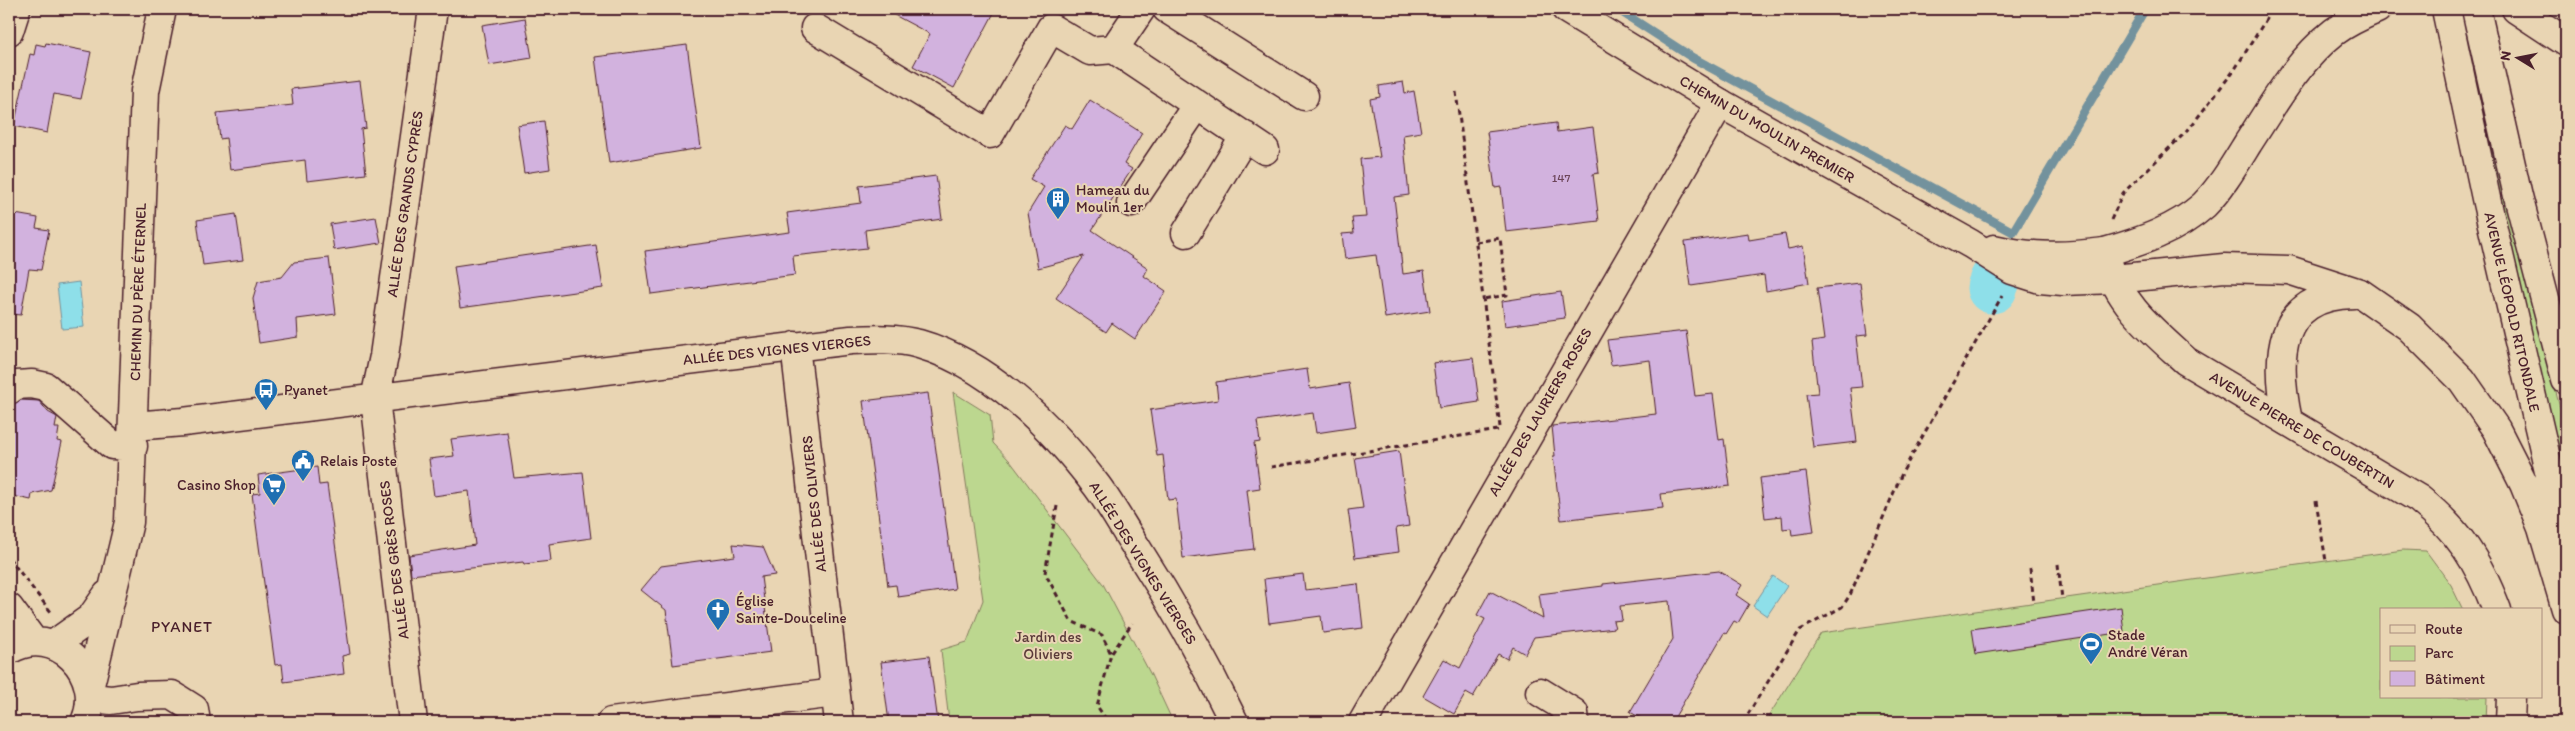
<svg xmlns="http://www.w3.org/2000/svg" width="2575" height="731" viewBox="0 0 2575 731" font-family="Itim,sans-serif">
<rect width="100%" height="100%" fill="#e9d5b3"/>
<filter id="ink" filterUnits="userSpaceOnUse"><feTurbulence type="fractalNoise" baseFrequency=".02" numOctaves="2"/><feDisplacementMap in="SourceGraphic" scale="10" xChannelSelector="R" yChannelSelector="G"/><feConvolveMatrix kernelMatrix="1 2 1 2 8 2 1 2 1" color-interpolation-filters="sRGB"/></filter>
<g filter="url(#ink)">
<!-- green -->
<path fill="#bcd78f" stroke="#837b5d" d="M 2462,32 L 2566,431 L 2566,510 Z
M 953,392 L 990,415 L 993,443 L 1010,461 L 1103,584 L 1151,675 L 1173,722 L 949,722 L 941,650 L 967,642 L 983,600 Z
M 2403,550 L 2426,551 L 2451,585 L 2463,610 L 2381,610 L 2381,697 L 2487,697 L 2486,722 L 1765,722 L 1821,633 Z"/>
<!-- water -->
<path fill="#8edfe9" stroke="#73929d" d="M 79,282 L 84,327 L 62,329 L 57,285 Z
M 1773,576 L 1787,586 L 1767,616 L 1753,606 Z"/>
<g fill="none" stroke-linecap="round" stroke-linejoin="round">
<!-- stream -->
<path stroke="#73929d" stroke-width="9" d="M 1617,9 L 1693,58 L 2013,232 L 2145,9"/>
<!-- river -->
<path stroke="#8edfe9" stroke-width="51" d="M 1992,288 L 1995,280"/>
</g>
<!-- building -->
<path fill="#d2b2de" stroke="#4a1f2b" d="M 883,9 L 996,9 L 954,88 L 913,66 L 930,34 Z
M 525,18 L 532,58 L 489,65 L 482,25 Z
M 46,43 L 91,52 L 81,99 L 54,94 L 47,133 L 14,126 L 30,54 L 34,55 L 36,44 L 45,46 Z
M 687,45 L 701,148 L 609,163 L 595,57 Z
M 360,81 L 366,128 L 361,129 L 366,174 L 307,181 L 305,160 L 230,170 L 226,138 L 220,139 L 217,113 L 293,105 L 291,89 Z
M 1403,82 L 1405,93 L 1414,91 L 1421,132 L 1403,135 L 1409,195 L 1394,197 L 1403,274 L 1424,271 L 1430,311 L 1385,318 L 1376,255 L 1345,259 L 1342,234 L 1354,233 L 1352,218 L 1366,217 L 1360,159 L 1380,157 L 1370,99 L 1380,97 L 1379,86 Z
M 1090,100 L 1142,133 L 1124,164 L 1132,169 L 1092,230 L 1148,268 L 1144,276 L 1166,291 L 1135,339 L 1112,323 L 1106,332 L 1056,298 L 1084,256 L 1038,268 L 1028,213 L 1044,187 L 1030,179 L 1065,125 L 1072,129 Z
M 544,121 L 550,169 L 524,173 L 517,125 Z
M 1556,123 L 1557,132 L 1593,127 L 1599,173 L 1593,174 L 1599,221 L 1506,232 L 1501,187 L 1495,188 L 1487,132 Z
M 936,176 L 942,219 L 865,230 L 867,248 L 793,256 L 795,275 L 651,294 L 645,251 L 790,232 L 787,213 L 861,203 L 859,186 Z
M 9,213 L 38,218 L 36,228 L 49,230 L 41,270 L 29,269 L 21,315 L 9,314 Z
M 236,214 L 243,260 L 203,265 L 197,220 Z
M 376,217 L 381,243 L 334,250 L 330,224 Z
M 1748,233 L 1749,240 L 1785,234 L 1788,249 L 1803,246 L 1809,283 L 1766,291 L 1764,275 L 1691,286 L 1685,242 Z
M 596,245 L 603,288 L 460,308 L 454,266 Z
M 329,258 L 336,314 L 297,319 L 298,337 L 259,343 L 253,298 L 258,281 L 282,277 L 294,262 Z
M 1860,283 L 1867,335 L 1856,336 L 1862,387 L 1850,388 L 1857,442 L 1813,447 L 1806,394 L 1818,393 L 1812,342 L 1824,340 L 1817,288 Z
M 1561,292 L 1565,318 L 1505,326 L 1502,301 Z
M 1686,331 L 1695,396 L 1713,394 L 1719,440 L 1724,439 L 1730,486 L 1661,494 L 1663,508 L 1561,520 L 1553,456 L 1555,456 L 1552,426 L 1656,414 L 1650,360 L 1611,365 L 1607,340 Z
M 1473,358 L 1479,402 L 1439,408 L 1433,363 Z
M 1307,369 L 1310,389 L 1349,383 L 1356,427 L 1316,433 L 1313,413 L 1257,421 L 1260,442 L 1254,443 L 1260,488 L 1247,490 L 1254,549 L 1183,558 L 1176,499 L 1168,500 L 1163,455 L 1157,456 L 1150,410 L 1218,400 L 1216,382 Z
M 928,393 L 955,589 L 898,597 L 896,585 L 888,586 L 863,401 Z
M 21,400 L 39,401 L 48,412 L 57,417 L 55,428 L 59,428 L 57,441 L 62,442 L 51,490 L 32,494 L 31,500 L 9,495 L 9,405 Z
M 507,432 L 514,478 L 583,472 L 591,538 L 549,544 L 551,561 L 524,564 L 523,562 L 411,575 L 409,555 L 475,545 L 469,491 L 434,496 L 429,459 L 454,456 L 451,439 Z
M 1399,451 L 1409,526 L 1396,528 L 1399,552 L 1355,558 L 1348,510 L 1363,508 L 1355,458 Z
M 317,467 L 319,485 L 327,484 L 350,654 L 342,656 L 344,674 L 284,682 L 282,664 L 275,665 L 252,494 L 260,493 L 258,475 Z
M 1806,472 L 1814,532 L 1792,535 L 1791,528 L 1783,529 L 1782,516 L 1765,518 L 1760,478 Z
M 733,544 L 763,547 L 775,575 L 761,577 L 771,652 L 673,665 L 666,610 L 641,590 L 661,566 L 735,556 Z
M 1719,571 L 1742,585 L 1736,595 L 1749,604 L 1738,623 L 1734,621 L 1726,634 L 1724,633 L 1672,722 L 1648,722 L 1630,712 L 1673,639 L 1669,601 L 1620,606 L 1622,620 L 1613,621 L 1615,628 L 1534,637 L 1525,654 L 1513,647 L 1507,659 L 1498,654 L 1473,697 L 1466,693 L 1454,714 L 1423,696 L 1444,659 L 1460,668 L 1485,619 L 1477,615 L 1490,591 L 1543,619 L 1539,594 L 1603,586 L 1603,584 Z
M 1303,574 L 1305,590 L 1358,584 L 1363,628 L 1323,633 L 1321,616 L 1269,623 L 1264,579 Z
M 2121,607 L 2124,632 L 1976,654 L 1972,629 Z
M 929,656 L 938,722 L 889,722 L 881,662 Z"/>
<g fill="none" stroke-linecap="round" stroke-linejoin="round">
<!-- minor casing -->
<g stroke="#4a1f2b" stroke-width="31">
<path id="minor" d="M 1167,9 L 1304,96
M 815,28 L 990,134 L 1051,28 L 1090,51 L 1114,49 L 1141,9
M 9,31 L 16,9
M 1114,49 L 1265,150
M 1131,203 L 1197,105
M 1186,233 L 1245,136
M 2107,259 C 2116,301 2154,332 2186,361 L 2419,499 C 2460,532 2478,561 2497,610
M 795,346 L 839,722
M 9,390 L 16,385 L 32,384 L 46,387 L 112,445 L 133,446
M 133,426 L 183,422 L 851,340 C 874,339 897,338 919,344 C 992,365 1052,427 1097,486 C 1111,505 1123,527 1136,547 C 1172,603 1205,662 1234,722
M 53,645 L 91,618 L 107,595
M 90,685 L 129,522 L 145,91 L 162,9
M 1540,692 L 1574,713 L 1575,722
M 91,698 L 111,700 L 137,696 L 172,695 L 194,709 L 196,722
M 413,722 L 375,399 L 384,356 L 433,9
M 611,722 L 835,693
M 1363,722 L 1720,103
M 2510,722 L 2511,697"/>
</g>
<!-- major casing -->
<g stroke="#4a1f2b" stroke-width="31">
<path id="major" d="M 1566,9 L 1720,103 L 1971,244 L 2012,270 L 2040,279 L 2063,281 L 2114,279
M 1994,249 C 2032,258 2067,257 2105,252
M 9,608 L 34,642
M 9,650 C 56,622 106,675 85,722"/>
</g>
<!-- highway casing -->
<g stroke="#4a1f2b" stroke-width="31">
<path id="highway" d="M 2446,9 L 2487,203 L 2566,544
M 2476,9 L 2518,196 L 2566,380
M 2516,9 L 2566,42
M 2105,252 C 2140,242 2176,230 2204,205 C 2221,188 2235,164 2248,143 C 2273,105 2297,61 2334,32 C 2346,23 2363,15 2377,9
M 2114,279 L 2224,268 L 2289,270 L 2360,293 L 2409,327 L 2462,380 L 2496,429 L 2524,484 L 2542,528 L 2566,609
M 2288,421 C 2275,360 2275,295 2354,294"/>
</g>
<!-- path -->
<path stroke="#4a1f2b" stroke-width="3" stroke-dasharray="5 4" stroke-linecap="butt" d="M 1456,92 L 1500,427
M 2111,220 L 2123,193 L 2188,130 L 2235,69 L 2265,21 L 2270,9
M 1476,242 L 1500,238 L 1507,295 L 1483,299
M 1271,467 L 1498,430
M 2316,501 L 2326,561
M 1057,506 L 1045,573 L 1071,621 L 1102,635 L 1111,654 L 1097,706 L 1108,722
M 9,558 L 51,612
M 2058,564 L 2062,599
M 2030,568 L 2034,603
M 1112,653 L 1132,623
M 1743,722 L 1800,630 L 1842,607 L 1850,595 L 1903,471 L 2002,296"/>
<!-- minor -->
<use href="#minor" stroke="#e9d5b3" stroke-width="28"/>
<!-- major -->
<use href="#major" stroke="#e9d5b3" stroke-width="28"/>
<!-- highway -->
<use href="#highway" stroke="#e9d5b3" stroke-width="28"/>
</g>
</g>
<!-- icons -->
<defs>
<g id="building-pin" transform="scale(1.25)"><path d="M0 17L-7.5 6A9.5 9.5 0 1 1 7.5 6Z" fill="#1f6fb2" stroke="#e9d5b3"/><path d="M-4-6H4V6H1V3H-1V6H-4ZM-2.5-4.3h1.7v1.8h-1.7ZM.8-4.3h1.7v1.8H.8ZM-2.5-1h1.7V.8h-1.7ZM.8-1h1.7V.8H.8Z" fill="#fff"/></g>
<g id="bus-pin" transform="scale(1.25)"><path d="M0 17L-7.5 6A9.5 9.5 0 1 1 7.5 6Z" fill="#1f6fb2" stroke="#e9d5b3"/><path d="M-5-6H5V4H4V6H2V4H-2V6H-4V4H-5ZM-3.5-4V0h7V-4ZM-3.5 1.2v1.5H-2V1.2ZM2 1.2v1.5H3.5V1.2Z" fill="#fff"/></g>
<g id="civic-pin" transform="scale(1.25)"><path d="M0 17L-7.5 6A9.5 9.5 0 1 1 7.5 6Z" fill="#1f6fb2" stroke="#e9d5b3"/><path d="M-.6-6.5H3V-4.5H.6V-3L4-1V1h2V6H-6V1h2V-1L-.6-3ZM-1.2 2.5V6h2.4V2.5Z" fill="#fff"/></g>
<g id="supermarket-pin" transform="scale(1.25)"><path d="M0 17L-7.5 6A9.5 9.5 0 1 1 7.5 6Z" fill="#1f6fb2" stroke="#e9d5b3"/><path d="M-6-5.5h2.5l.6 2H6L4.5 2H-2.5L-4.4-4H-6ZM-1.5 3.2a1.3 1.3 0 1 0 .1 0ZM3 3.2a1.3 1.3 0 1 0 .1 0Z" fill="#fff"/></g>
<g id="church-pin" transform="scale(1.25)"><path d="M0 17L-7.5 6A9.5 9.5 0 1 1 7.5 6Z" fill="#1f6fb2" stroke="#e9d5b3"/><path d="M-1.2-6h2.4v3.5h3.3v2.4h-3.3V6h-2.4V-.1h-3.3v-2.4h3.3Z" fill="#fff"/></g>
<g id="stadium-pin" transform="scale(1.25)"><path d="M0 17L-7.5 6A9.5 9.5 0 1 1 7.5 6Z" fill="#1f6fb2" stroke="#e9d5b3"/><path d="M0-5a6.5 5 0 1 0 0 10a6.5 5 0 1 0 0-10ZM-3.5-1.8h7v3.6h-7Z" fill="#fff"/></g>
</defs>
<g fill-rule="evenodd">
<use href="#building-pin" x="1058" y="199"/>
<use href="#bus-pin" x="266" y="390"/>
<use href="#civic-pin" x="303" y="461"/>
<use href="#supermarket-pin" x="274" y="485"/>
<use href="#church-pin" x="718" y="610"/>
<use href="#stadium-pin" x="2091" y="644"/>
</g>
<g text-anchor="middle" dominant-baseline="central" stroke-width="4" stroke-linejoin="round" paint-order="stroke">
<!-- number labels -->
<g font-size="12" fill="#6c4458">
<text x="1561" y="178">147</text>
</g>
<!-- street labels -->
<g font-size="15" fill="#4a1f2b" stroke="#e9d5b3">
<text transform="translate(1767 129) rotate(30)">CHEMIN DU MOULIN PREMIER</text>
<text transform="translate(405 204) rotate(-82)">ALLÉE DES GRANDS CYPRÈS</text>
<text transform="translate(138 292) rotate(-88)">CHEMIN DU PÈRE ÉTERNEL</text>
<text transform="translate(2512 312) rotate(77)">AVENUE LÉOPOLD RITONDALE</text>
<text transform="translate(777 350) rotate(-6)">ALLÉE DES VIGNES VIERGES</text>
<text transform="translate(1540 412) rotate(-60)">ALLÉE DES LAURIERS ROSES</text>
<text transform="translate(2302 430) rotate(31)">AVENUE PIERRE DE COUBERTIN</text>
<text transform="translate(814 504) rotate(-96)">ALLÉE DES OLIVIERS</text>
<text transform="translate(394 560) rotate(-97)">ALLÉE DES GRÈS ROSES</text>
<text transform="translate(1143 563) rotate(58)">ALLÉE DES VIGNES VIERGES</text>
</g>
<!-- poi labels -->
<g font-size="15" fill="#4a1f2b" stroke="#e9d5b3" text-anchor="start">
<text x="1076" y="190">Hameau du<tspan x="1076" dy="17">Moulin 1er</tspan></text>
<text x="284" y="390">Pyanet</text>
<text x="320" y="461">Relais Poste</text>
<text x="256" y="485" text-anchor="end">Casino Shop</text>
<text x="736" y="601">Église<tspan x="736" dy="17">Sainte-Douceline</tspan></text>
<text x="2108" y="635">Stade<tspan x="2108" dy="17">André Véran</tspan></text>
</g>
<!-- park labels -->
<g font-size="15" fill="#5b3b3a" stroke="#e9d5b3">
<text x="1048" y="637">Jardin des<tspan x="1048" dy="17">Oliviers</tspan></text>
</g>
<!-- neighbourhood labels -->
<g font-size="16" letter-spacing="1" fill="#4a1f2b" stroke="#e9d5b3">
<text x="182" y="626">PYANET</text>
</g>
</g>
<!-- margin -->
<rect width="2575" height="731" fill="none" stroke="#e9d5b3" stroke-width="30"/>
<rect x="15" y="15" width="2545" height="701" fill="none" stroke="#4a1f2b" stroke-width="2" filter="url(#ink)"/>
<!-- legend -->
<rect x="2380" y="608" width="162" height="90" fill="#e9d5b3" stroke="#a98c7d"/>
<rect x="2390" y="625" width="25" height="8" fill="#e9d5b3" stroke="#a98c7d"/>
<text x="2425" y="634" font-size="15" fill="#4a1f2b">Route</text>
<rect x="2390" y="646" width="25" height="15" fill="#bcd78f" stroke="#a98c7d"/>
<text x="2425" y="658" font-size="15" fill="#4a1f2b">Parc</text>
<rect x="2390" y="671" width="25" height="15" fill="#d2b2de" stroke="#a98c7d"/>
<text x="2425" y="684" font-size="15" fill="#4a1f2b">Bâtiment</text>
<!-- north arrow -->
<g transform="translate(2518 58) rotate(280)" stroke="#e9d5b3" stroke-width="4" paint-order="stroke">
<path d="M0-4L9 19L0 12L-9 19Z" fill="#4a1f2b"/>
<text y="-8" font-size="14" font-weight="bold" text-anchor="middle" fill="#4a1f2b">N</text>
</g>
</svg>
